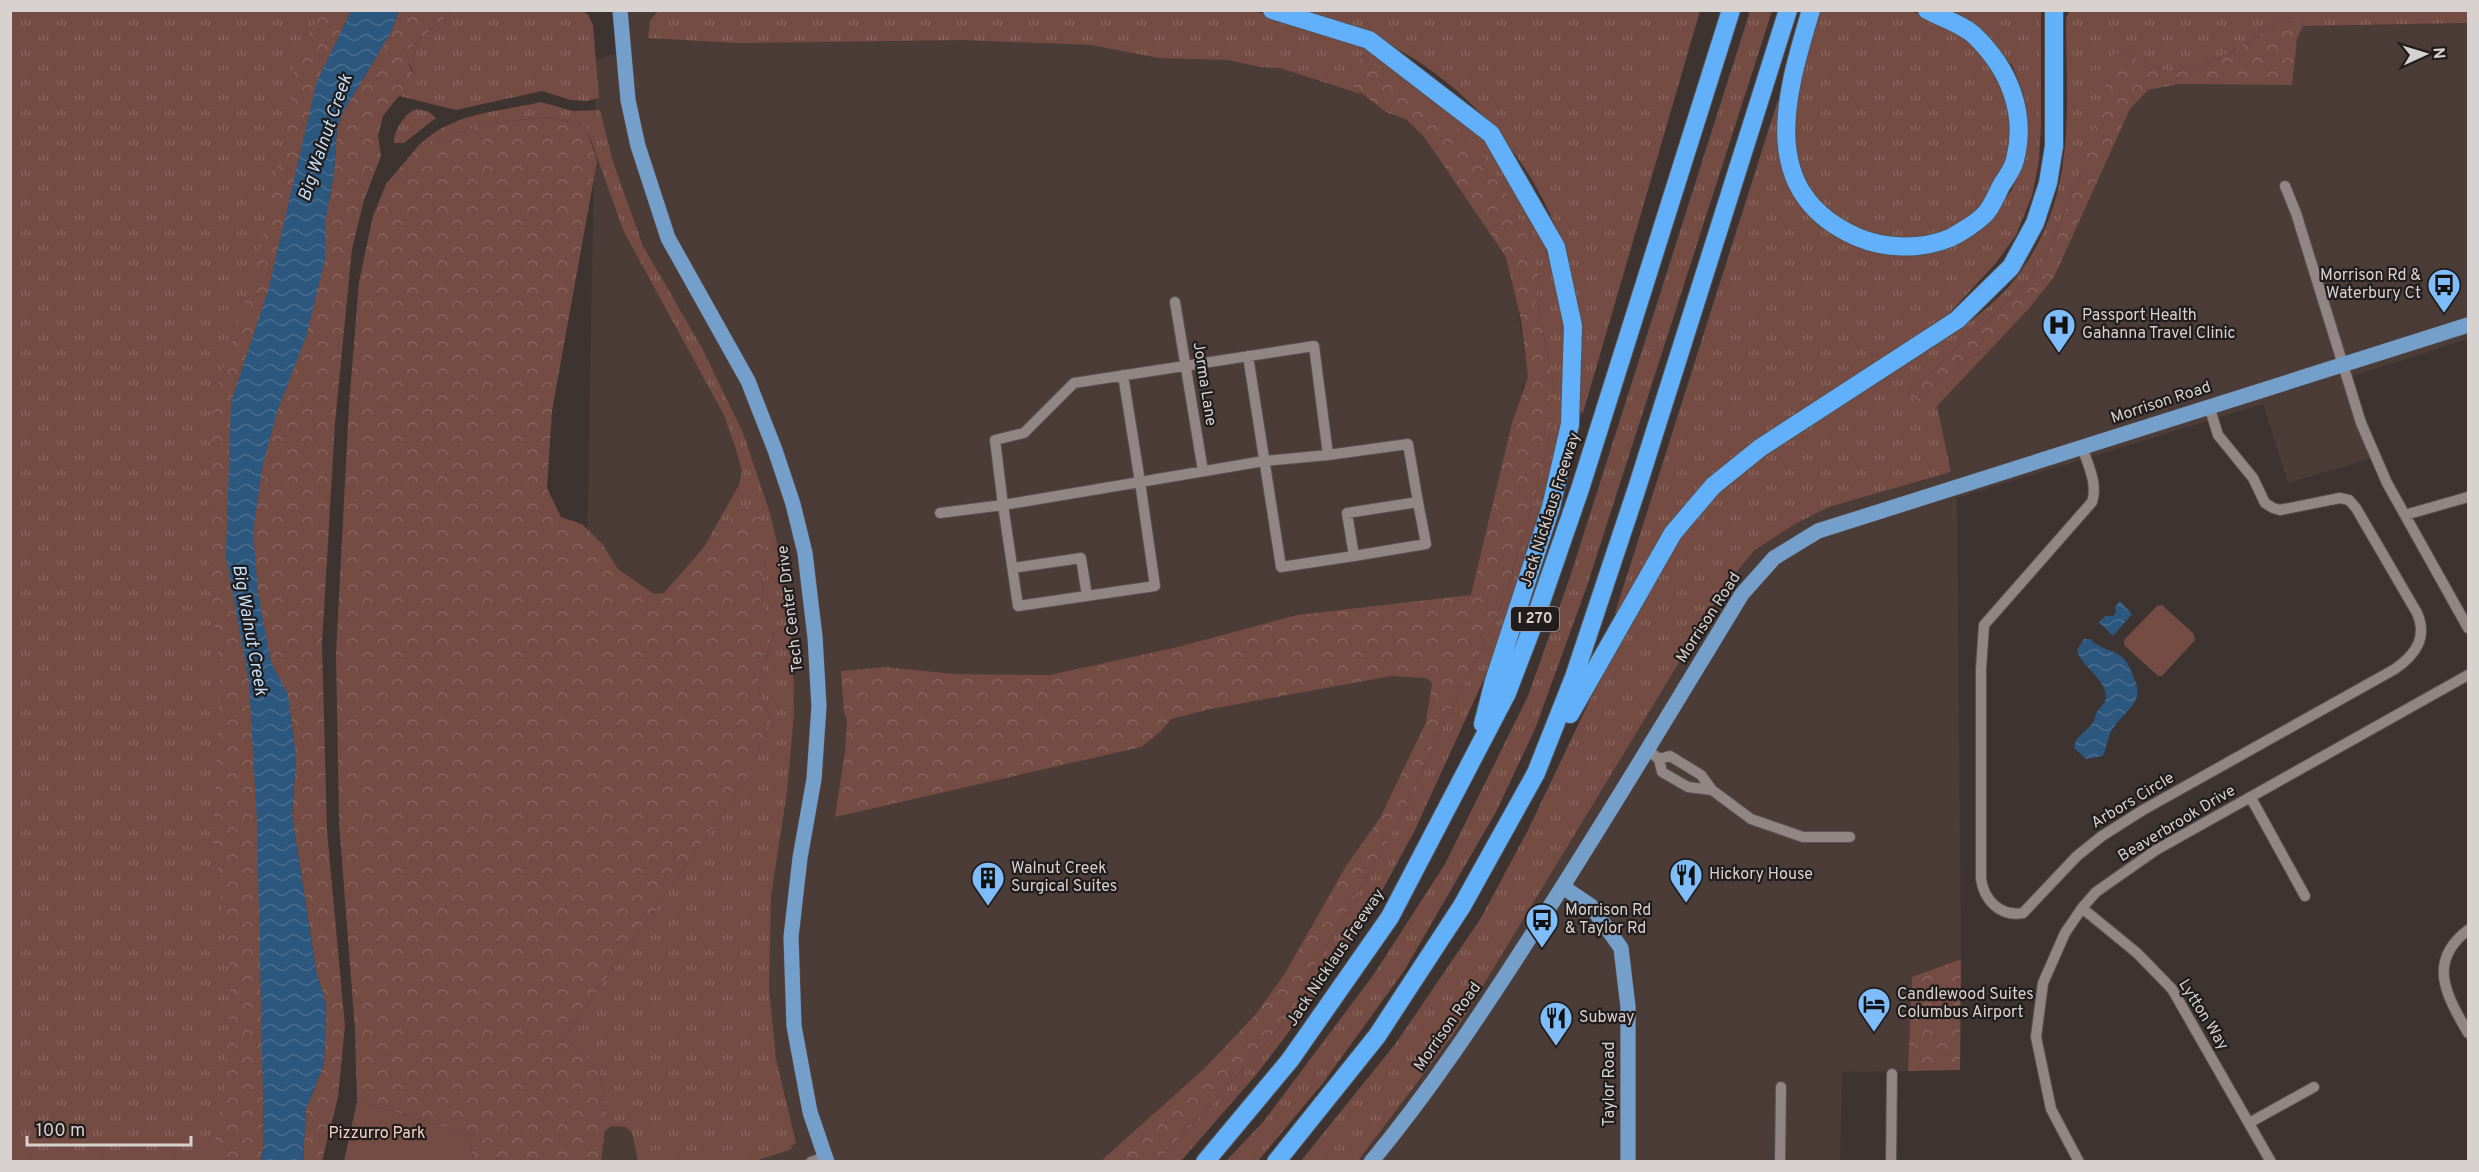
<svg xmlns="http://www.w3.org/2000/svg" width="2479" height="1172" viewBox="0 0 2479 1172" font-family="Overpass,sans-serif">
<defs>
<pattern id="grass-tufts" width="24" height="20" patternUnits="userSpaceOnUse" patternTransform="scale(1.5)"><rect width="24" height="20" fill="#744c43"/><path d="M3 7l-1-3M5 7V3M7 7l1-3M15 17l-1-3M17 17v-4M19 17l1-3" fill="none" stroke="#87655d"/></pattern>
<pattern id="forest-crowns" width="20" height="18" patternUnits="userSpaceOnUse" patternTransform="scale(1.5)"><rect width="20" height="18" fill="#744c43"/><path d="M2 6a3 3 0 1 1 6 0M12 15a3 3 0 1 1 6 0" fill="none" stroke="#87655d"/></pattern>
<pattern id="water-waves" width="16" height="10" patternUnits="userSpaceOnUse" patternTransform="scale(1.5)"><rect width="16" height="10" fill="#2c577e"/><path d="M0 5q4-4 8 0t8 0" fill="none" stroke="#4a6e8f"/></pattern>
</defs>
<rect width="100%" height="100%" fill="#3d3432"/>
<!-- built -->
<path fill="#4b3c38" d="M 620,11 L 1122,11 L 1345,73 L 1392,115 L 1407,120 L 1425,137 L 1509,253 L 1528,377 L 1525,385 L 1521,386 L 1522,396 L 1480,587 L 1428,750 L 1317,960 L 1141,1161 L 576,1162 L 596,59 L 623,52 Z
M 2468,23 L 2468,339 L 2350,377 L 2380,456 L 2288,483 L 2263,404 L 1957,498 L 1961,959 L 1912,977 L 1908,1071 L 1842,1072 L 1840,1161 L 1358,1162 L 1453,1035 L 1728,582 L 1755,550 L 1795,524 L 1829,507 L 1951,472 L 1937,406 L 2026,313 L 2130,109 L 2148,90 L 2179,84 L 2291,85 L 2297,39 L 2303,26 Z"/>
<!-- grass -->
<path fill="url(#grass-tufts)" d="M 659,10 L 1244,10 L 1266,14 L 1364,45 L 1471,124 L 1493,151 L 1540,231 L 1562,303 L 1567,343 L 1563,422 L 1545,498 L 1507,617 L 1484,679 L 1414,832 L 1378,898 L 1313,1000 L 1256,1075 L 1181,1161 L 1157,1161 L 1201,1116 L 1283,1024 L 1296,1005 L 1307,980 L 1402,815 L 1443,725 L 1490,633 L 1507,590 L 1535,496 L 1554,417 L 1554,389 L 1536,294 L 1539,275 L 1487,161 L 1352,86 L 1361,94 L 1280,68 L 1260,67 L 1228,60 L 1159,58 L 1091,45 L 962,40 L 738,43 L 648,38 L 650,21 Z
M 11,11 L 343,11 L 259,1161 L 11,1161 Z
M 452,11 L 583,11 L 588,15 L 593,25 L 599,98 L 587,101 L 571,100 L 542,91 L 456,110 L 399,96 L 412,89 C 412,84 414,77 413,72 C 410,61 403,61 411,47 Z
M 1304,11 L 1700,11 L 1583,413 L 1579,412 C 1583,369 1583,327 1574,285 C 1544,150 1437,45 1304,11 Z
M 1750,11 L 1772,11 L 1587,586 L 1535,729 L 1496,812 L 1404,971 L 1323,1083 L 1258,1161 L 1226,1161 L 1263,1122 L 1374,974 L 1445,864 L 1528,696 L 1570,577 Z
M 1820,11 L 1909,11 L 1929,17 L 1963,35 L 1987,54 L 2010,97 L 2010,161 L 1981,208 L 1963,224 L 1935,236 L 1910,241 L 1859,232 L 1834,216 L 1815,198 L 1802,175 L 1794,146 L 1795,94 Z
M 1946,11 L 2041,11 L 2041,126 L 2039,161 L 2032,196 L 2016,235 L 1996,263 L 1940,323 L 1729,465 L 1620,613 L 1615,613 L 1778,100 L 1782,102 L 1805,202 L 1901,252 L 1998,209 L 2011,191 L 2020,172 L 2025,149 L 2028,119 L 2023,92 L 2012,65 L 1994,45 Z
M 2070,11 L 2468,11 L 2468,23 L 2303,26 L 2286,16 C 2264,35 2199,74 2169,71 C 2156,69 2135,57 2121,52 L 2082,170 L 2045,258 L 2022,288 L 1908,393 L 1916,401 L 1969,358 L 1993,347 L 1937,406 L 1951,472 L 1829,507 L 1795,524 L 1755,550 L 1728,582 L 1453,1035 L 1358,1161 L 1300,1162 L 1396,1043 L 1481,918 L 1528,830 L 1589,702 L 1640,603 L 1682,534 L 1718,492 L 1756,461 L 1958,331 C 1978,315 2000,299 2016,278 C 2078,195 2066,115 2066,18 Z
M 541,102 L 572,111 L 600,110 L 613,162 L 643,246 L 702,348 L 743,433 L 770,513 L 783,569 L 793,659 L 794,713 L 787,792 L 771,896 L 769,988 L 776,1059 L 796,1143 L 791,1146 L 792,1149 L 755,1161 L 638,1161 L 632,1133 L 626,1127 L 611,1126 L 604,1132 L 607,1112 L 599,1070 L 565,1036 L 746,781 L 771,719 L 757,687 L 774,631 L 761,602 L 765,558 L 740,506 L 704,547 L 739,485 L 742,471 L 736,449 L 724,415 L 624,232 L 586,126 L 547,117 L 491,123 L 420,144 C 457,111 495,113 541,102 Z
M 417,109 L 429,112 L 436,118 L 404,143 L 394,143 C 393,132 405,112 417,109 Z"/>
<!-- forest -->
<path fill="url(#forest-crowns)" d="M 321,11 L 351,11 L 317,81 L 268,291 L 231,402 L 226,556 L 249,683 L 257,821 L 264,1142 L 261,1161 L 211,1162 L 226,1076 L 231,977 L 213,838 L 220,683 L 207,550 L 211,415 L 216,389 L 254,276 L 291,103 L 294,71 L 298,55 Z
M 399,11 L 452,11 L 411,47 C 403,61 412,69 417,82 L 412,89 L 397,98 L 383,116 L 378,136 L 381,156 L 364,200 L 352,249 L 335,423 L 322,644 L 327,831 L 345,1026 L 338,1097 L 322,1161 L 303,1161 L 306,1109 L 324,1064 L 326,1004 L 316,971 L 292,815 L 296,758 L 288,695 L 271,662 L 258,593 L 253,531 L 263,464 L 278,409 L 306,337 L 325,260 L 325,224 L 334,173 L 337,128 L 342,114 L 391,32 Z
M 2286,16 L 2303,26 L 2297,39 L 2292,85 L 2179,84 L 2148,90 L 2130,109 L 2054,277 L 2026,312 L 1993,347 L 1969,358 L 1916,401 L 1908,393 L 2022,288 L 2045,258 L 2082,170 L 2114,54 L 2121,52 C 2135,57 2156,69 2169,71 C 2199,74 2264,35 2286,16 Z
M 1362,58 L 1400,80 L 1456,126 L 1487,161 L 1512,203 L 1532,248 L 1539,275 L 1536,294 L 1554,389 L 1554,417 L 1535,496 L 1507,590 L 1490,633 L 1443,725 L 1402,815 L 1307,980 L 1296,1005 L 1283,1024 L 1201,1116 L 1157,1161 L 1101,1161 L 1206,1067 L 1256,1014 L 1284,975 L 1346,866 L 1380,818 L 1426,722 L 1432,683 L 1426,678 L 1391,676 L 1211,709 L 1171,719 L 1160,732 L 1141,747 L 835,817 L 845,751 L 847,720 L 844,712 L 841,671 L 885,667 L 954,674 L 1050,675 L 1178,647 L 1297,615 L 1471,595 L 1512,423 L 1528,377 L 1521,320 L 1506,257 L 1425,138 L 1407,120 L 1386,112 L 1352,86 C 1351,73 1350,66 1362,58 Z
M 547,117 L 586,126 L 597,161 L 552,411 L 547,488 L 561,517 L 582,524 L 603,545 L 618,569 L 654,594 L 664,593 L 740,506 L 760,505 L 765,558 L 761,602 L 774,630 L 757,687 L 771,719 L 746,781 L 565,1036 L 599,1070 L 607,1112 L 601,1161 L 473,1161 L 469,1134 L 357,1101 L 355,1030 L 339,822 L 336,653 L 349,405 L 359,282 L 373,216 L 386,184 L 420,144 L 491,123 Z
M 1961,959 L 1960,1070 L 1908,1071 L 1912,977 Z"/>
<!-- green -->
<path fill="#744c43" d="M 2162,605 L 2194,634 L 2195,640 L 2162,676 L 2158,676 L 2124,645 L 2124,640 L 2157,606 Z
M 357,1101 L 469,1134 L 473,1161 L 344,1161 Z"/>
<!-- water -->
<path fill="url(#water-waves)" d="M 351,11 L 399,11 L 391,32 L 342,114 L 337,128 L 334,173 L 325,224 L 325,260 L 306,337 L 278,409 L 263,464 L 253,531 L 258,593 L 271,662 L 288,695 L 296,758 L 292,815 L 316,971 L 326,1004 L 324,1064 L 306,1109 L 303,1161 L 261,1161 L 264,1142 L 257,821 L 249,683 L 226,556 L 231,402 L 268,291 L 317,81 Z
M 2120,601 L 2132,614 L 2113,636 L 2099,622 L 2105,616 L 2113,616 L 2116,612 L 2115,607 Z
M 2084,639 L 2090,639 C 2099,649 2112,649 2122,657 C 2128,662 2131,671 2134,678 C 2147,706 2119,712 2110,734 C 2107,741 2106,749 2103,756 L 2086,759 L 2074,748 C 2076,734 2087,733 2093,722 C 2096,717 2095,713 2099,709 C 2122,688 2081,669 2077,650 Z"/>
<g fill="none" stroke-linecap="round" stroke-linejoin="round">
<!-- minor casing -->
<g stroke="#5a5251" stroke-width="12">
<path id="minor" d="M 2285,186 L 2296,213 L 2361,423 L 2387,483 L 2468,628
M 1175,302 L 1203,471
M 1248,356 L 1281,567 L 1354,556 L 1347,513 L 1418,502 L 1426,544 L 1354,556
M 2082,447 C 2088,465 2098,484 2092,502 L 1984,625 L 1981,669 L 1981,879 C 1984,900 2000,917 2023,913 L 2077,856 L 2102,836 L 2143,810 L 2395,669 C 2415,655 2428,638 2417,613 L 2356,508 L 2349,500 L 2340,498 L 2280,510 L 2273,508 L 2265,503 L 2253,478 L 2218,435 L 2209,406
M 1328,455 L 1408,444 L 1418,502
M 1140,482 L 1155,586 L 1018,606 L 1003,505 Z
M 940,513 L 1003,505 L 995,440 L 1024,433 L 1074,383 L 1314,346 L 1328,455 L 1264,461 L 1140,482 L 1123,375
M 2405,515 L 2468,497
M 1013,568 L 1081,558 L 1087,596
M 1654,755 L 1659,759 L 1662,772 L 1688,787 L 1712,790
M 1659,759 L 1670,756 L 1701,775 L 1712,790 L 1751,819 L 1803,837 L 1850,837
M 2251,798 L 2305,896
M 2082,908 L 2137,953 L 2172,989 L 2271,1162
M 2468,930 C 2426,962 2447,996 2468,1033
M 2249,1123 L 2314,1087
M 811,1162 L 825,1157
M 1780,1162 L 1781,1087
M 1891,1162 L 1892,1074
M 2079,1162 L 2051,1109 L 2036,1037 L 2043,983 L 2065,933 L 2082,908 L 2096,892 L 2156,850 L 2468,675"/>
</g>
<!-- major casing -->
<g stroke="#5a5251" stroke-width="16">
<path id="major" d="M 620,10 L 628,100 L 638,146 L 668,238 L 748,381 L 775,450 L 793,504 L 805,553 L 815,637 L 819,706 L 814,779 L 800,858 L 791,937 L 794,1026 L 810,1112 L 827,1162
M 1563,887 L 1591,906 L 1621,948 L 1628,1007 L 1628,1162
M 1371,1162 C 1430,1091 1480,1015 1529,939 C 1603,825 1672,709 1742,594 L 1774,558 L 1818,531 L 2468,325"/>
</g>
<!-- highway casing -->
<g stroke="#5a5251" stroke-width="20">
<path id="highway" d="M 1272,10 L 1369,40 L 1491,134 L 1556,247 L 1573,326 L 1570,424 L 1551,507 L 1494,681 L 1483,724
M 1811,10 C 1786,94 1755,192 1857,237 C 1885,249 1921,250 1950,238 C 1960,233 1976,223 1984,215 C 1992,208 1997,193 2002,184 C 2007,177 2013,168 2015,160 C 2027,113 2009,69 1975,36 C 1964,25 1942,18 1927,10
M 1570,714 L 1673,533 L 1713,486 L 1760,448 L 1957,320 L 2011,267 L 2035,223 L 2048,183 L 2054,146 L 2054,10
M 1205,1162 L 1290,1060 L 1390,917 L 1507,693 L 1533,625 L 1580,489 L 1731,10
M 1276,1162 L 1377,1036 L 1462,906 L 1536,773 L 1574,677 L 1637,488 L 1788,10"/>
</g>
<!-- minor -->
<use href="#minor" stroke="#918684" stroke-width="10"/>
<!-- major -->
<use href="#major" stroke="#759fcb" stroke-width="15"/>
<!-- highway -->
<use href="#highway" stroke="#62b0fa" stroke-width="18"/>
</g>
<!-- icons -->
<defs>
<g id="bus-pin" transform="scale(1.725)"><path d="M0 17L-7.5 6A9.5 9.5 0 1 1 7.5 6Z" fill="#7fbdfa" stroke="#211d1c"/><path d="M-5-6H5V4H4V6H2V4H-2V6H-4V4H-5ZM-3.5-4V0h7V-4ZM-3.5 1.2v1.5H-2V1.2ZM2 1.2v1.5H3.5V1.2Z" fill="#111"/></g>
<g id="hospital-pin" transform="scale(1.725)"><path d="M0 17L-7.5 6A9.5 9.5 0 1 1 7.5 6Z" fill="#7fbdfa" stroke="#211d1c"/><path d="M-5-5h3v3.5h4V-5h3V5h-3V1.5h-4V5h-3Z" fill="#111"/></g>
<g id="restaurant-pin" transform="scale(1.725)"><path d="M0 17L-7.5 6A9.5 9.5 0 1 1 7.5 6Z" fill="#7fbdfa" stroke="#211d1c"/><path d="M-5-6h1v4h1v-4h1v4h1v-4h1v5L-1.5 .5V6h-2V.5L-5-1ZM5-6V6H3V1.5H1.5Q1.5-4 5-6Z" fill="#111"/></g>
<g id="building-pin" transform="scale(1.725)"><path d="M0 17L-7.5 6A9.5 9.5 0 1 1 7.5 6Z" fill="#7fbdfa" stroke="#211d1c"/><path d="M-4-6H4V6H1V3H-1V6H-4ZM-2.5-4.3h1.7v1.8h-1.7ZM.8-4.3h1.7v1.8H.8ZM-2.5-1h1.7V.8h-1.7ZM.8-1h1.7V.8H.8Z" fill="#111"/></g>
<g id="hotel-pin" transform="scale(1.725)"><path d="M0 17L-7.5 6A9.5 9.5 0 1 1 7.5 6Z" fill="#7fbdfa" stroke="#211d1c"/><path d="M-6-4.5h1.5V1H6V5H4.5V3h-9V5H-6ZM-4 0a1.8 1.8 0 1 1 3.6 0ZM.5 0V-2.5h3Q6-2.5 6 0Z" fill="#111"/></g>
</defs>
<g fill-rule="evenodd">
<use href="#bus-pin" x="2444" y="285"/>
<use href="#hospital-pin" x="2059" y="325"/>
<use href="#restaurant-pin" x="1686" y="875"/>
<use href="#building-pin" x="988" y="878"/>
<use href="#bus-pin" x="1542" y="920"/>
<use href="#hotel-pin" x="1874" y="1004"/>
<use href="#restaurant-pin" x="1556" y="1018"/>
</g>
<g text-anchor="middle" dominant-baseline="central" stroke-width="4.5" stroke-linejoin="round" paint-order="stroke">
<!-- shield labels -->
<rect fill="#211d1c" stroke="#a09b9a" stroke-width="1.5" x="1511" y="607" width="48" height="24" rx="4.5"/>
<g font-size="15" font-weight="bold" fill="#d7d1d0">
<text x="1535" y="619">I 270</text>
</g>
<!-- poi labels -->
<g font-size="16" fill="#d7d1d0" stroke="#211d1c" text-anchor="start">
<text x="2421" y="276" text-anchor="end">Morrison Rd &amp;<tspan x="2421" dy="18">Waterbury Ct</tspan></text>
<text x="2082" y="316">Passport Health<tspan x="2082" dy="18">Gahanna Travel Clinic</tspan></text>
<text x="1011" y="869">Walnut Creek<tspan x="1011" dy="18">Surgical Suites</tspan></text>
<text x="1709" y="875">Hickory House</text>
<text x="1565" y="911">Morrison Rd<tspan x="1565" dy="18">&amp; Taylor Rd</tspan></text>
<text x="1897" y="995">Candlewood Suites<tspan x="1897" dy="18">Columbus Airport</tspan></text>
<text x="1579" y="1018">Subway</text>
</g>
<!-- street labels -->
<g font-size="16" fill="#d7d1d0" stroke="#211d1c">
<text transform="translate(1204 384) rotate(81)">Jorma Lane</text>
<text transform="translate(2161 403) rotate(-18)">Morrison Road</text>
<text transform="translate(1551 510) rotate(-72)">Jack Nicklaus Freeway</text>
<text transform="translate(791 609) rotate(-97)">Tech Center Drive</text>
<text transform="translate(1709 618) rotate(-57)">Morrison Road</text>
<text transform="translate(2133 801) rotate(-31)">Arbors Circle</text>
<text transform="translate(2177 824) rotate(-31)">Beaverbrook Drive</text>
<text transform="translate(1336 958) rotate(-56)">Jack Nicklaus Freeway</text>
<text transform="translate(2203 1015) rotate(58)">Lytton Way</text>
<text transform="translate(1448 1027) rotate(-55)">Morrison Road</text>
<text transform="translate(1610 1084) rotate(-90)">Taylor Road</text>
</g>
<!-- park labels -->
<g font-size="16" fill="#f4cec5" stroke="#211d1c">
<text x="377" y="1134">Pizzurro Park</text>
</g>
<!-- water labels -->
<g font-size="18" font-style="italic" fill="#c4def7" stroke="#211d1c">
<text transform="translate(326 138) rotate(-71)">Big Walnut Creek</text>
<text transform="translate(249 630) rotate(80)">Big Walnut Creek</text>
</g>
</g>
<!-- border -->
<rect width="2479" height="1172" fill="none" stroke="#d7d1d0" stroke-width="24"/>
<!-- north arrow -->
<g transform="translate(2425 54) rotate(86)" stroke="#211d1c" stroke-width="4.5" paint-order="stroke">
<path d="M0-4.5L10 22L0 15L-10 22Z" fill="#d7d1d0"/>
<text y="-9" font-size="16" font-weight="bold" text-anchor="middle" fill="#d7d1d0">N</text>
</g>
<!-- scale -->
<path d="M27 1136v9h164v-9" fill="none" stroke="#d7d1d0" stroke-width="3"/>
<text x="36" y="1136" font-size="18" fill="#d7d1d0" stroke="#211d1c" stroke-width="4.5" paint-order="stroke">100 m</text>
</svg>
